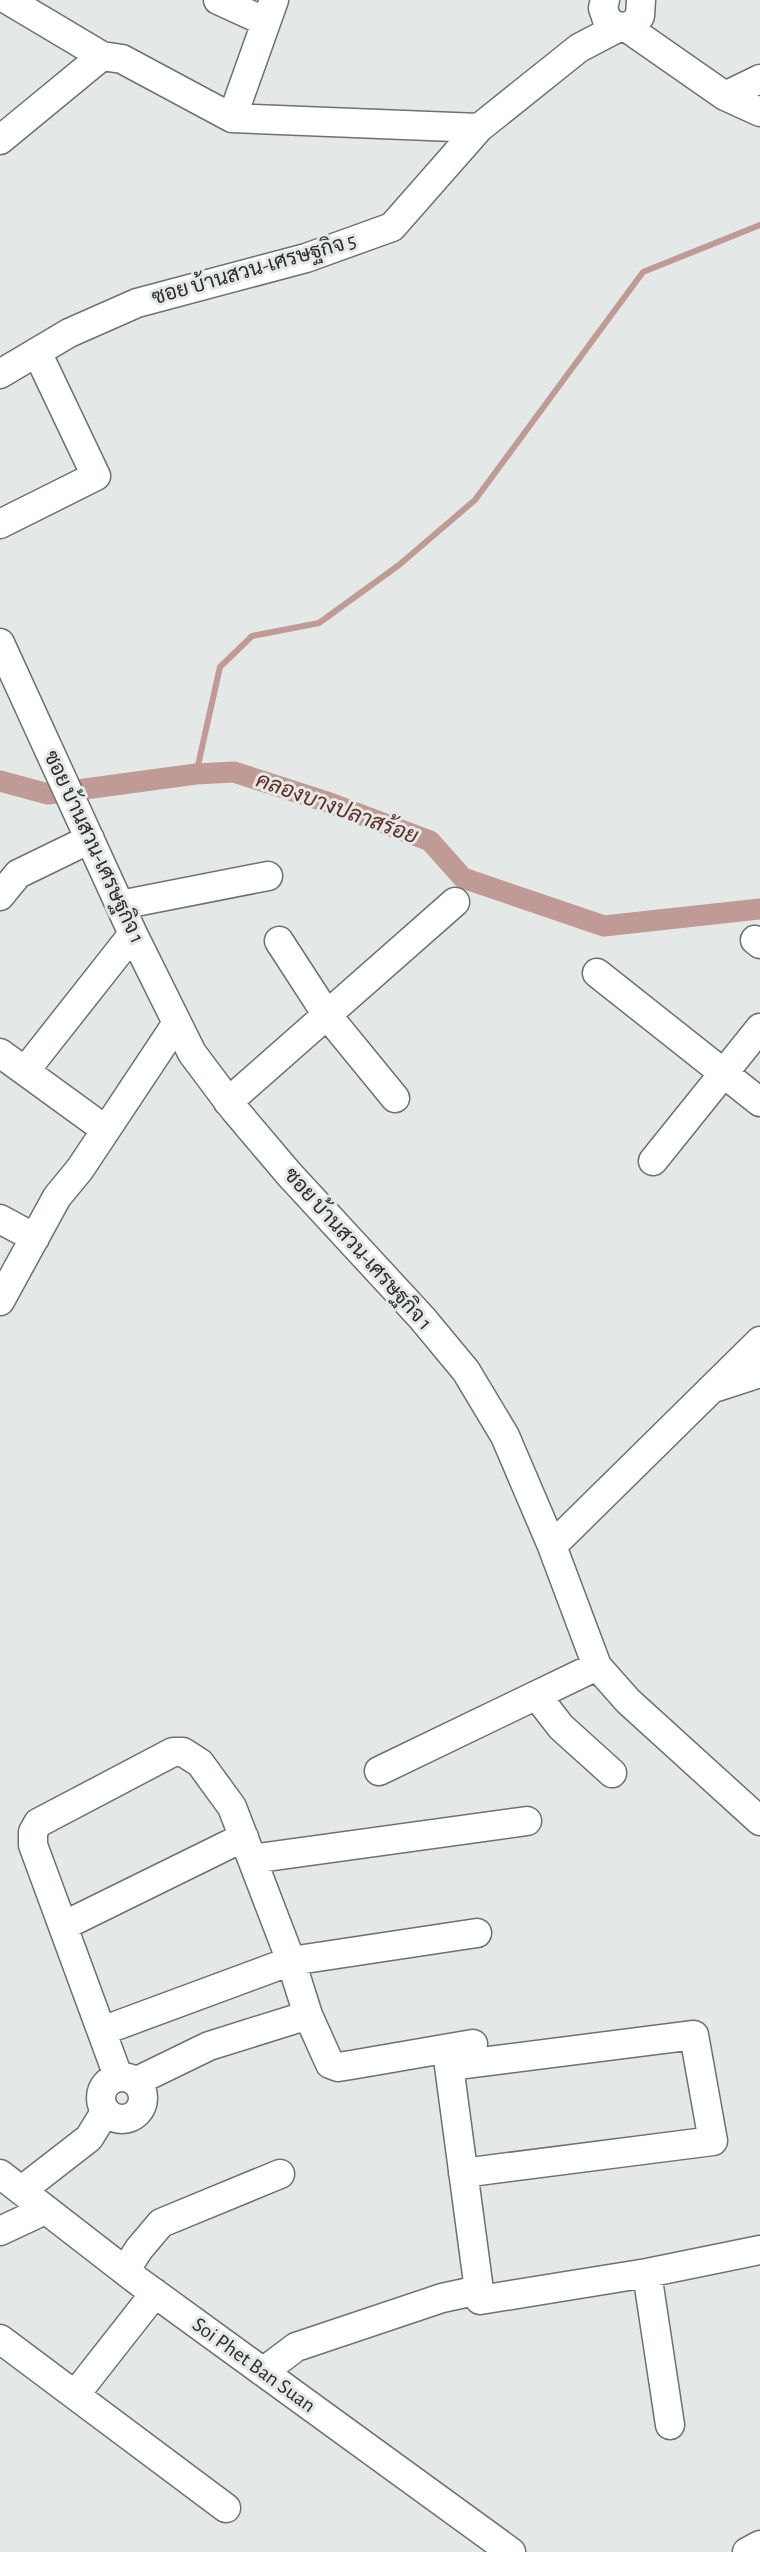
<svg xmlns="http://www.w3.org/2000/svg" width="760" height="2552" viewBox="0 0 760 2552" font-family="'Alegreya Sans',Sarabun,sans-serif">
<rect width="100%" height="100%" fill="#e4e8e6"/>
<g fill="none" stroke-linecap="round" stroke-linejoin="round">
<!-- stream -->
<path stroke="#c09a94" stroke-width="6" d="M 196,774 L 220,667 L 252,636 L 319,623 L 399,565 L 475,500 L 643,272 L 760,225"/>
<!-- canal -->
<path stroke="#c09a94" stroke-width="21" d="M 0,781 L 48,794 L 196,774 L 234,772 L 330,803 L 430,841 L 463,878 L 604,926 L 760,909"/>
<!-- minor casing -->
<g stroke="#6d716f" stroke-width="31">
<path id="minor" d="M 8,0 L 102,56 L 122,59 L 232,118 L 479,128
M 218,0 L 266,22
M 605,0 L 603,8 L 607,20 C 619,30 631,29 640,16 L 641,0
M 626,27 L 725,96 L 760,112
M 725,96 L 760,79
M 232,118 L 274,0
M 0,140 L 102,56
M 0,374 L 69,333 L 137,303 L 306,258 L 392,227 L 479,128 L 579,48 L 619,27
M 0,524 L 96,476 L 37,352
M 0,643 L 133,934 L 192,1053 L 234,1109 L 289,1174 L 422,1318 L 466,1371 L 505,1436 L 552,1546 L 597,1666 L 628,1701 L 760,1821
M 0,896 L 18,874 L 90,839
M 120,905 L 268,876
M 755,940 L 760,944
M 279,941 L 327,1015 L 395,1098
M 597,973 L 760,1102
M 0,1053 L 106,1130
M 25,1071 L 133,934
M 228,1102 L 455,902
M 653,1161 L 760,1028
M 0,1219 L 35,1238
M 0,1301 L 57,1197 L 80,1169 L 177,1023
M 717,1387 L 760,1373
M 552,1546 L 760,1341
M 537,1696 L 561,1727 L 612,1773
M 379,1771 L 597,1666
M 252,1859 L 527,1821
M 63,1926 L 244,1837
M 102,2031 L 291,1961 L 477,1933
M 118,2076 L 33,1845 L 33,1832 L 38,1823 L 173,1752 L 183,1752 L 200,1763 L 232,1807 L 291,1961 L 308,2015 L 330,2064 L 338,2067 L 351,2065 L 473,2044
M101 2098a21 21 0 1 1 42 0a21 21 0 1 1-42 0Z
M 137,2081 L 209,2046 L 308,2015
M 463,2173 L 713,2141 L 694,2035 L 449,2066 L 479,2290 L 480,2300 L 647,2273 L 760,2250
M 0,2174 L 138,2281 L 511,2552
M 22,2190 L 89,2138 L 105,2112
M 0,2231 L 45,2210
M 125,2271 L 139,2249 L 161,2223 L 280,2174
M 647,2273 L 670,2425
M 0,2339 L 226,2508
M 263,2372 L 296,2347 L 442,2298 L 479,2290
M 75,2395 L 155,2293
M 747,2552 L 760,2545"/>
</g>
<!-- minor -->
<use href="#minor" stroke="#fff" stroke-width="28"/>
</g>
<g text-anchor="middle" dominant-baseline="central" stroke-width="6" stroke-linejoin="round" paint-order="stroke">
<!-- street labels -->
<g font-size="21" fill="#2c2d2c" stroke="#e4e8e6">
<text transform="translate(254 269) rotate(-16)">ซอย บ้านสวน-เศรษฐกิจ 5</text>
<text transform="translate(94 847) rotate(65)">ซอย บ้านสวน-เศรษฐกิจ 1</text>
<text transform="translate(358 1249) rotate(48)">ซอย บ้านสวน-เศรษฐกิจ 1</text>
<text transform="translate(254 2365) rotate(36)">Soi Phet Ban Suan</text>
</g>
<!-- water labels -->
<g font-size="22" font-style="italic" fill="#612e27" stroke="#e4e8e6">
<text transform="translate(337 808) rotate(20)">คลองบางปลาสร้อย</text>
</g>
</g>
</svg>
